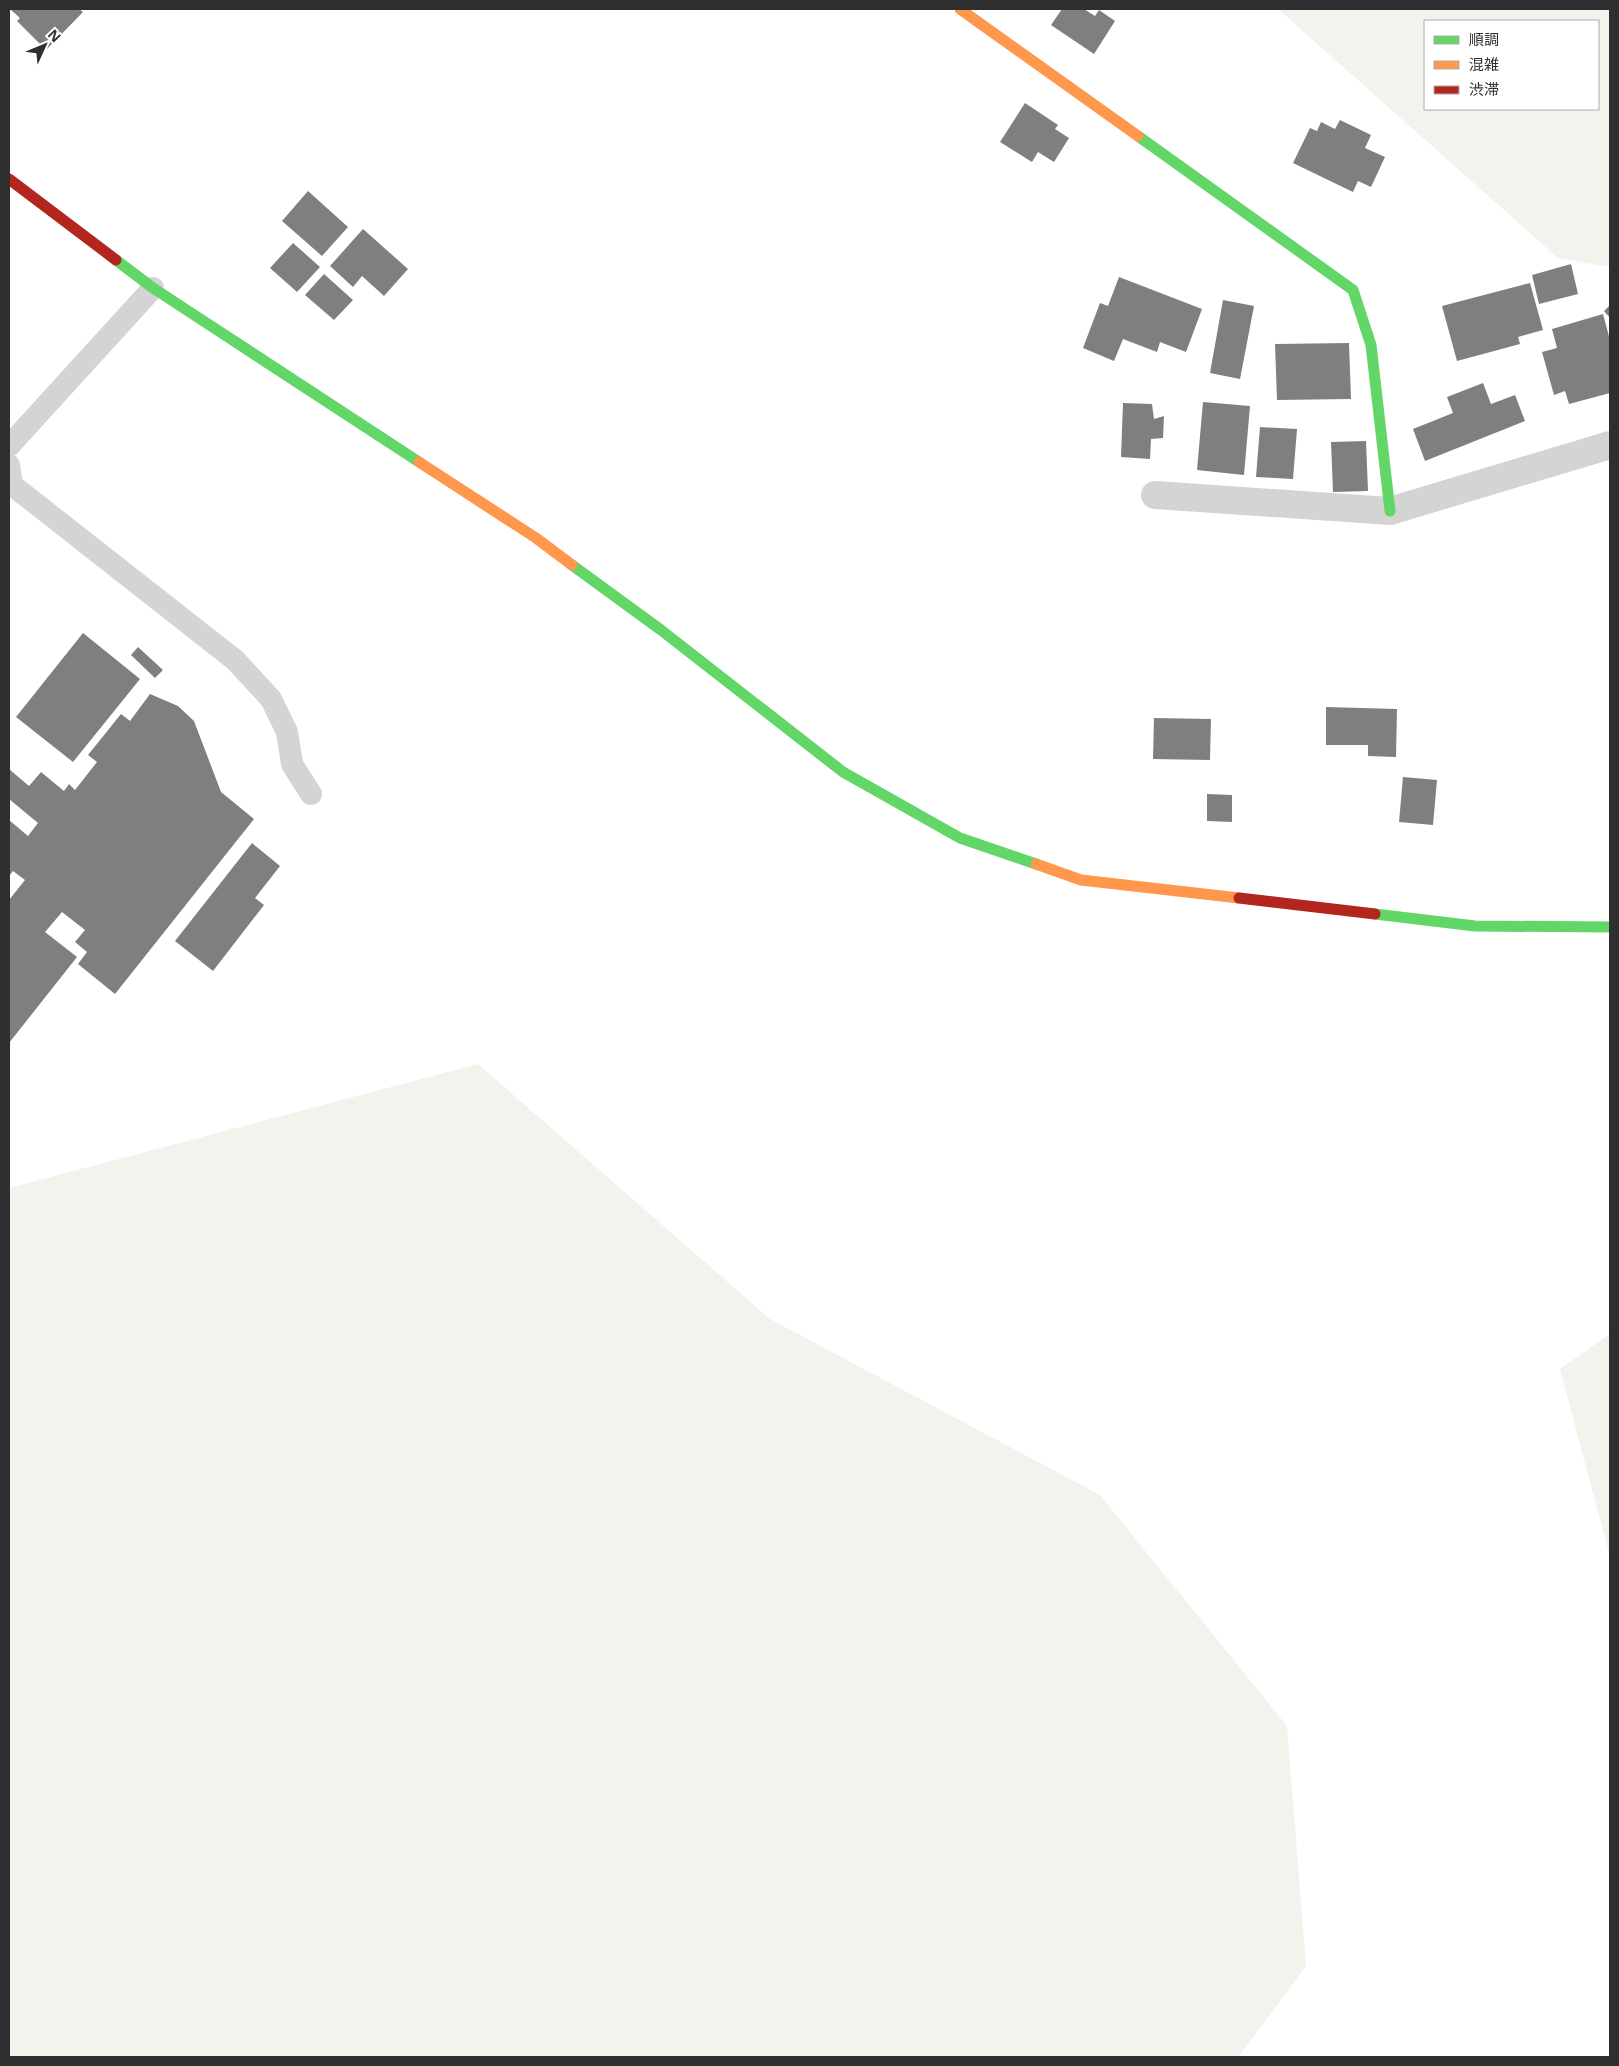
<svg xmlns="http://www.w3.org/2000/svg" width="1619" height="2066" viewBox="0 0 1619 2066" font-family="'Open Sans','Noto Sans JP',sans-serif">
<rect width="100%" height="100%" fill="#fff"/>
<!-- green -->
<path fill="#f0f4ec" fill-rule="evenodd" d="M 1278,9 L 1610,9 L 1610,267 L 1558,258 ZM 1425,21 L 1598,21 L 1598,109 L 1425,109 Z
M 478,1064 L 770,1319 L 1100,1495 L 1287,1726 L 1306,1966 L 1238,2057 L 9,2057 L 9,1188 Z
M 1610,1334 L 1610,1557 L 1560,1369 Z"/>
<!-- building -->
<path fill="#7f7f7f" d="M 10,9 L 79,9 L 83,12 L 46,50 L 17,21 L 20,18 Z
M 1062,9 L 1084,9 L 1095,16 L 1099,10 L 1115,21 L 1094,54 L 1051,25 Z
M 1025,103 L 1058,125 L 1055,129 L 1069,138 L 1054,162 L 1038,152 L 1032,162 L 1000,142 Z
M 1340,120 L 1371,135 L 1365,148 L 1385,157 L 1371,187 L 1358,181 L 1353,192 L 1293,163 L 1310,128 L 1317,131 L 1321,122 L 1335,129 Z
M 308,191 L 348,227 L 322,256 L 282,221 Z
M 363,229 L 408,269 L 384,296 L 362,276 L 353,287 L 330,266 Z
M 293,243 L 320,267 L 297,292 L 270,268 Z
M 1571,264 L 1578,294 L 1539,304 L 1532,275 Z
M 324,274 L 353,300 L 334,320 L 305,295 Z
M 1119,277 L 1202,309 L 1186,352 L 1160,342 L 1157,352 L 1123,339 L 1114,361 L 1083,348 L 1100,303 L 1108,306 Z
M 1530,283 L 1543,330 L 1518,337 L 1520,344 L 1457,361 L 1442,306 Z
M 1223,300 L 1254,306 L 1240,379 L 1210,373 Z
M 1610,305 L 1610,318 L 1604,311 Z
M 1603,314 L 1610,340 L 1610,393 L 1569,404 L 1565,391 L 1554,395 L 1542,352 L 1557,348 L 1552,329 Z
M 1349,343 L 1351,399 L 1277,400 L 1275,344 Z
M 1483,383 L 1491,404 L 1515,395 L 1525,421 L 1425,461 L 1413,429 L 1453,413 L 1447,397 Z
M 1203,402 L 1250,406 L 1244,475 L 1197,470 Z
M 1123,403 L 1152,404 L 1154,419 L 1164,416 L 1163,438 L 1151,439 L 1150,459 L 1121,457 Z
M 1260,427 L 1297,429 L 1293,479 L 1256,477 Z
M 1366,441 L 1368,491 L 1333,492 L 1331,442 Z
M 83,633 L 140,679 L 73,762 L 16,717 Z
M 138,647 L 163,670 L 155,678 L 131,655 Z
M 150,694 L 178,706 L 194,721 L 221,792 L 254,819 L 115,994 L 78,964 L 87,952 L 75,942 L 85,930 L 62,912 L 45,932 L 77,957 L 9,1043 L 9,900 L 25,880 L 13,871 L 9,876 L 9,820 L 28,836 L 38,823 L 9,799 L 9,769 L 29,786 L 41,772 L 64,791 L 69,784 L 75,790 L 97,762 L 88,755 L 121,714 L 130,721 Z
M 1326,707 L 1397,709 L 1396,757 L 1368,756 L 1368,745 L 1326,745 Z
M 1154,718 L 1211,719 L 1210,760 L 1153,759 Z
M 1403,777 L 1437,780 L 1433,825 L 1399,822 Z
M 1207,794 L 1232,795 L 1232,822 L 1207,821 Z
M 252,843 L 280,866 L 255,898 L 264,905 L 213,971 L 175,941 Z"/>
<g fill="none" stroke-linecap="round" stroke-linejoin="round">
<!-- lane -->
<path stroke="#d4d4d4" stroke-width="22" d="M 9,446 L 153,288
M 9,465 L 12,485 L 235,660 L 271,699 L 287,732 L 292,764 L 311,794"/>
<!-- street -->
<path stroke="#d4d4d4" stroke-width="28" d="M 1155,495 L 1390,511 L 1610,445"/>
<!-- fast -->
<path stroke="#63d668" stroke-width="11" d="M 1138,136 L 1353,290 L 1371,345 L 1390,511
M 116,260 L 153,288 L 419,462
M 572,565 L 661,630 L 843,772 L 960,838 L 1036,864
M 1375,914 L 1475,926 L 1610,927"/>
<!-- slow -->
<path stroke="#ff974d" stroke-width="11" d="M 960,9 L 1138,136
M 419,462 L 536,538 L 572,565
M 1036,864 L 1081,880 L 1239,898"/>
<!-- jam -->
<path stroke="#b3261e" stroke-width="11" d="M 9,179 L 116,260
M 1239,898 L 1375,914"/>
</g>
<!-- border -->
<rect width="1619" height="2066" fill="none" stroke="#2f2f2f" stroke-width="20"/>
<!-- legend -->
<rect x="1424" y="20" width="175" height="90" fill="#ffffff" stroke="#acacac"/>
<rect x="1434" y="36" width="25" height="8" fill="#63d668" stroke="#acacac"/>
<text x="1469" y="45" font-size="15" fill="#2f2f2f">順調</text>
<rect x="1434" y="61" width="25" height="8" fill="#ff974d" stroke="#acacac"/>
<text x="1469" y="70" font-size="15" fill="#2f2f2f">混雑</text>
<rect x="1434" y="86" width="25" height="8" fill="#b3261e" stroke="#acacac"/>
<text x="1469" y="95" font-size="15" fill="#2f2f2f">渋滞</text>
<!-- north arrow -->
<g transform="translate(45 45) rotate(46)" stroke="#ffffff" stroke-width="4" paint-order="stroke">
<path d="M0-4L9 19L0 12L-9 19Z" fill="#2f2f2f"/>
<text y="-8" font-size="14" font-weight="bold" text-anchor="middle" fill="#2f2f2f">N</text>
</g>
</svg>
